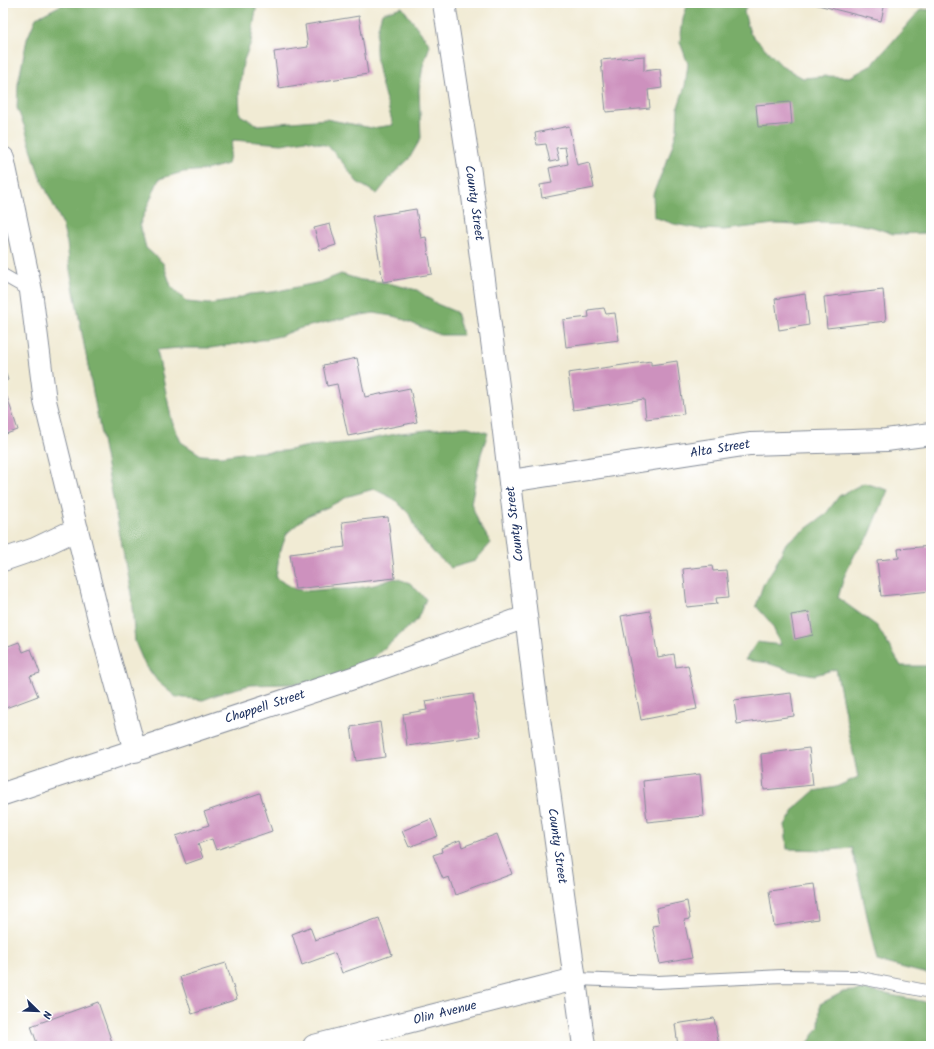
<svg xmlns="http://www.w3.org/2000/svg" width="934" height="1049" viewBox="0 0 934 1049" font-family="Kalam,sans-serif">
<rect width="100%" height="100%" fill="#fff"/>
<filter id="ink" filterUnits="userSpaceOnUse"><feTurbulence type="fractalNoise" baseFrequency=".025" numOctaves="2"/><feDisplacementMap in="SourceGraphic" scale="8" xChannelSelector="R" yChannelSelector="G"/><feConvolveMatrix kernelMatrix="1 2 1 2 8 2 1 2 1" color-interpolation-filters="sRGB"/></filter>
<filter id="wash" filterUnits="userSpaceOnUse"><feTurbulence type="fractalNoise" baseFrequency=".012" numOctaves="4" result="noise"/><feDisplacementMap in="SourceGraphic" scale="16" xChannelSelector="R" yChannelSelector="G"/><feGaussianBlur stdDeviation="0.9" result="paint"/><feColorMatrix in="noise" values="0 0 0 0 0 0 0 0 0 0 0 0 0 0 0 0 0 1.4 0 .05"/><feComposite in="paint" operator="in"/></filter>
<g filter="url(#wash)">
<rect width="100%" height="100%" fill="#f1ebd4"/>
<!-- forest -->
<path fill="#79ad69" stroke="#4a6e64" d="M 65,3 L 257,3 L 251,42 L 243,63 L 239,90 L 240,115 L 258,125 L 326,119 L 372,128 L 393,125 C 386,96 372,65 377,34 C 378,27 380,20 382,13 L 402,7 L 430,45 L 423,66 L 419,90 L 421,138 L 409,159 L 393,174 L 377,194 L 357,182 L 343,163 L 328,146 L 306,140 L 282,144 L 233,140 L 228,164 L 206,170 L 183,172 L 159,179 L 140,224 L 146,248 L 163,263 L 171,286 L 187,302 L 209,304 L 230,301 L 250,294 L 273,292 L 321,282 L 341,274 L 361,280 L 383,282 L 417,290 L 437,304 L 456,312 L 463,335 L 440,335 L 397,317 L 374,313 L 349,317 L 301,328 L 280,336 L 256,341 L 211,348 L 179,348 L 157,350 L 172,421 L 181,442 L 201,455 L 222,456 L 242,453 L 284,451 L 309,446 L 355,442 L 401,433 L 445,428 L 468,427 L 488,433 L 481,454 L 471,503 L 479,523 L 491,543 L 475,561 L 451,568 L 434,553 L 419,535 L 409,514 L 394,499 L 374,489 L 349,496 L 328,507 L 307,516 L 287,533 L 279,555 L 276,578 L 295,589 L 306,591 L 329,589 L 351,589 L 374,585 L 395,578 L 410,583 L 426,599 L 417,620 L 366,664 L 323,683 L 250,685 L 227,691 L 203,700 L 176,697 L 158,682 L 144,663 L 135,642 L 131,594 L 70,270 L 67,243 L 61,221 L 39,175 L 25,128 L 17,108 L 18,84 L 27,39 L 36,18 Z
M 688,3 L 748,3 L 744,12 L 750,33 L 783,67 L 803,78 L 827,76 L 850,77 L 872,65 L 921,9 L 931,10 L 931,233 L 893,234 L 873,227 L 851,223 L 819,222 L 797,225 L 774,224 L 724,230 L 700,229 L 674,224 L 654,217 L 653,194 L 670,153 L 677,130 L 678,107 L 685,86 L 688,64 L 680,42 L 683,19 Z
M 864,483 L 888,490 L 869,536 L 855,554 L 844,577 L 838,598 L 877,626 L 901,666 L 931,666 L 931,975 L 877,961 L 852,848 L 830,850 L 787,849 L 785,825 L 797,806 L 814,791 L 836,787 L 858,777 L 836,669 L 815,675 L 791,671 L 767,663 L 745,660 L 757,642 L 781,645 L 771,623 L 756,606 L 763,585 L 775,566 L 786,543 L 825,515 L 839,496 Z
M 866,990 L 931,1003 L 931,1046 L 806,1046 L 819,1027 L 820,1004 L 843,992 Z"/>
<g id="blocks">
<!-- building -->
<path fill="#cd91be" d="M 810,3 L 885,3 L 881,21 Z
M 359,16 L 368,74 L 279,88 L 274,52 L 308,47 L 305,25 Z
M 644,56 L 644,71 L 660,69 L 662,88 L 648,90 L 650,108 L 606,112 L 601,60 Z
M 790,102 L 792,124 L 758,127 L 756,105 Z
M 569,126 L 577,165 L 589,162 L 594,188 L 542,198 L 540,185 L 552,183 L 549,168 L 568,164 L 565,147 L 556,148 L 559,160 L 550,162 L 546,144 L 537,145 L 535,133 Z
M 416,209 L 421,238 L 426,237 L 432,274 L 383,282 L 372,216 Z
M 330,224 L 336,245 L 320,250 L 314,228 Z
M 883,290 L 886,321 L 827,328 L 824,297 Z
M 805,294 L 809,325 L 779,330 L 775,299 Z
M 604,308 L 606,314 L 615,313 L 619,340 L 566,347 L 563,320 L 589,317 L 588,310 Z
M 357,358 L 365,397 L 410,388 L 417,422 L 348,436 L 337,384 L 327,386 L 323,365 Z
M 651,361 L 651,365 L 677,361 L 684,414 L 646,419 L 644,399 L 573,410 L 568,373 Z
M 3,365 L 8,380 L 3,382 Z
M 7,397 L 18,430 L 3,435 L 3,398 Z
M 388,517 L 395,578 L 295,589 L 290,554 L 345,547 L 342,522 Z
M 931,546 L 931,591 L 881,596 L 877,560 L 899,558 L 898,549 Z
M 712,566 L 713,571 L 726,570 L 729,597 L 716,598 L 717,604 L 687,607 L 683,569 Z
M 650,611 L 658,657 L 674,654 L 676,667 L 688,665 L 697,709 L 641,720 L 621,616 Z
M 809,612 L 813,635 L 795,639 L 791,615 Z
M 19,642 L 23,652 L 31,649 L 40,673 L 30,676 L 38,696 L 3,709 L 3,648 Z
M 791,693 L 794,716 L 737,724 L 734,700 Z
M 473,694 L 480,736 L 407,746 L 403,714 L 427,710 L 425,701 Z
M 380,722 L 385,757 L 356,761 L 351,727 Z
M 809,748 L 813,785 L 764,790 L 761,754 Z
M 700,774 L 704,816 L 647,822 L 643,781 Z
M 260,793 L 272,831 L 216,850 L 212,839 L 198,844 L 203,858 L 186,864 L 176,836 L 209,825 L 204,812 Z
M 431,819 L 438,836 L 409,847 L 402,831 Z
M 497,834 L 512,874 L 455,895 L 449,877 L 443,879 L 433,855 L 442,852 L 441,848 L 460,840 L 462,847 Z
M 813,885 L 818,919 L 774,926 L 769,891 Z
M 687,901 L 690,919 L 684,920 L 692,958 L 660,964 L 652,926 L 659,925 L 656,908 Z
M 379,918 L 392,955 L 342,973 L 335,953 L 302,965 L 292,934 L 310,927 L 315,940 Z
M 226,963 L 237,999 L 192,1014 L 180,977 Z
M 98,1002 L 112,1042 L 101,1046 L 38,1046 L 31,1026 Z
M 714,1018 L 719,1046 L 678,1046 L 675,1024 Z"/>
</g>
</g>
<g filter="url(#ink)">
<use href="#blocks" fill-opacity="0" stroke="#868d99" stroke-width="1"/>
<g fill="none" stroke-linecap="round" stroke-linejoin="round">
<!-- lane casing -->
<g stroke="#868d99" stroke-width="14">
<path id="lane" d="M 3,275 L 31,291
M 575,979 L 658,982 L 783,976 L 856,977 L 931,992"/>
</g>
<!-- street casing -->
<g stroke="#868d99" stroke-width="24">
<path id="street" d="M 3,158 L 31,291 L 45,401 L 103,635 L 135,751
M 510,481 L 750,444 L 886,440 L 931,434
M 3,560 L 35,549 L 77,529
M 3,794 L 356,677 L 526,617
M 314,1046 L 575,979"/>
</g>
<!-- secondary casing -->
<g stroke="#868d99" stroke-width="24">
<path id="secondary" d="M 444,3 L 469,166 L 503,424 L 534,682 L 584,1046"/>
</g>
<!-- lane -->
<use href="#lane" stroke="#fff" stroke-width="12"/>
<!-- street -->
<use href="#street" stroke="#fff" stroke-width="22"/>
<!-- secondary -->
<use href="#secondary" stroke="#fff" stroke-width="22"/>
</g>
</g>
<g text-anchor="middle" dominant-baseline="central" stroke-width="3" stroke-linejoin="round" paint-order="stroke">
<!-- street labels -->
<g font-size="13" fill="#1b2f5e" stroke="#fff">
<text transform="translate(474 203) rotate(82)">County Street</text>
<text transform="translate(720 449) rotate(-9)">Alta Street</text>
<text transform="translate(515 524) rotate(-97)">County Street</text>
<text transform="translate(265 707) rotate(-18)">Chappell Street</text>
<text transform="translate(557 846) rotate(82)">County Street</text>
<text transform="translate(445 1013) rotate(-14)">Olin Avenue</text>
</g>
</g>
<!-- margin -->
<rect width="934" height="1049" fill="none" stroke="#fff" stroke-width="16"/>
<!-- north arrow -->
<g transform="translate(38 1011) rotate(113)" stroke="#ffffff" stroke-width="3" paint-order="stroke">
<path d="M0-3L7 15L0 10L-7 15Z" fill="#1b2f5e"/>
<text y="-6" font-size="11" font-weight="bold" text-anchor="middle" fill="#1b2f5e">N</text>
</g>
</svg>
